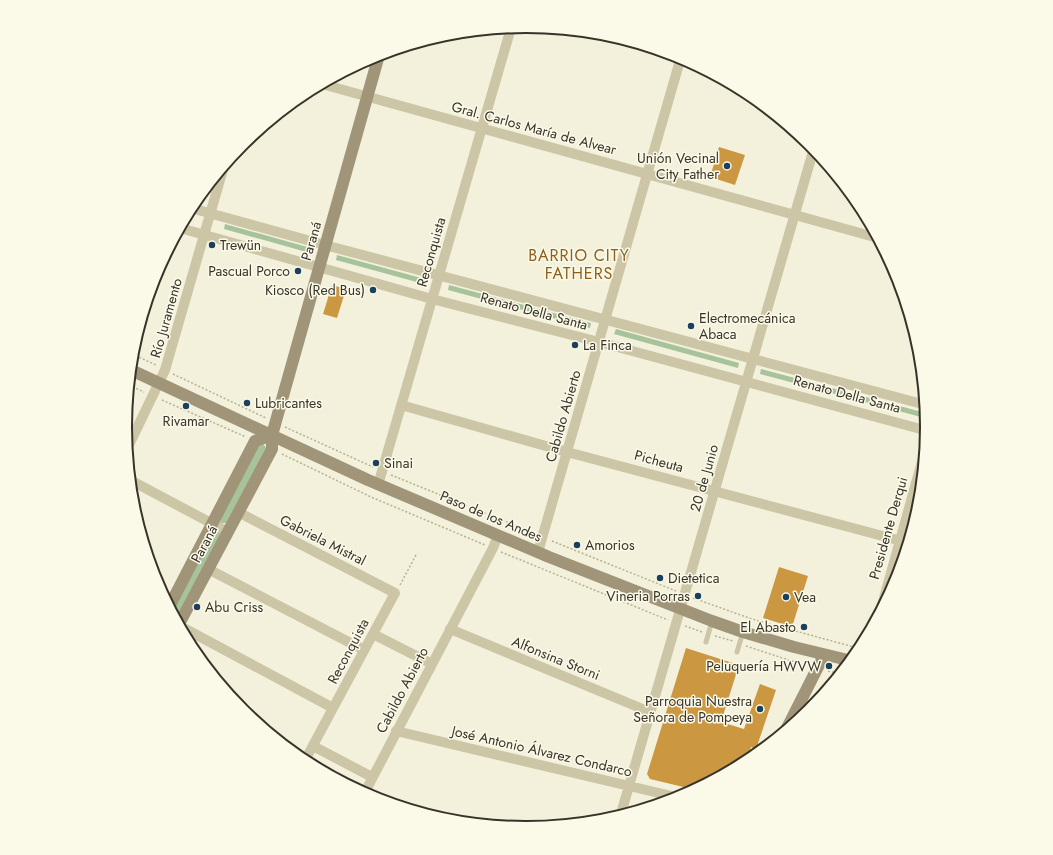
<svg xmlns="http://www.w3.org/2000/svg" width="1053" height="855" viewBox="0 0 1053 855" font-family="Jost,sans-serif">
<rect width="100%" height="100%" fill="#f3f1dc"/>
<!-- green -->
<path fill="#a7c39b" d="M 225,224 L 311,248 L 310,253 L 224,229 Z
M 337,255 L 425,279 L 424,284 L 336,260 Z
M 449,285 L 591,323 L 590,328 L 448,290 Z
M 616,329 L 739,363 L 738,368 L 614,334 Z
M 761,369 L 922,412 L 921,417 L 760,374 Z
M 263,444 L 265,446 L 266,448 L 226,523 L 221,523 L 220,521 L 258,445 Z
M 216,530 L 220,533 L 221,534 L 177,615 L 174,614 L 172,611 L 213,532 Z"/>
<!-- building -->
<path fill="#cc9741" d="M 719,147 L 745,155 L 735,185 L 710,177 Z
M 332,285 L 346,289 L 337,318 L 323,314 Z
M 779,567 L 808,576 L 792,627 L 763,618 Z
M 686,648 L 739,665 L 721,722 L 744,729 L 760,684 L 776,690 L 756,749 L 751,747 L 746,763 L 696,790 L 650,779 L 647,774 Z"/>
<g fill="none" stroke-linecap="round" stroke-linejoin="round">
<!-- path -->
<path stroke="#b8b091" stroke-width="1.5" stroke-dasharray="2 2" stroke-linecap="butt" d="M 132,354 L 156,365
M 173,374 L 266,418
M 129,385 L 144,392
M 162,400 L 246,437
M 285,427 L 373,467
M 282,454 L 371,497 L 485,545
M 391,475 L 534,533
M 552,541 L 676,591
M 501,552 L 668,620
M 400,585 L 417,553
M 693,598 L 752,619 L 861,649
M 685,626 L 702,632
M 715,636 L 733,641
M 746,646 L 807,666
M 828,671 L 841,674"/>
<!-- lane -->
<path stroke="#ccc6a7" stroke-width="5" d="M 706,642 L 712,621
M 737,652 L 743,632"/>
<!-- street -->
<path stroke="#ccc6a7" stroke-width="10" d="M 322,84 L 878,238
M 191,208 L 325,245 L 926,405
M 180,228 L 432,299 L 599,342 L 928,431
M 401,405 L 567,452 L 909,543
M 127,449 L 165,370 L 224,166
M 130,480 L 228,532
M 378,485 L 511,28
M 238,512 L 395,593 L 304,762
M 538,552 L 681,57
M 208,569 L 364,650
M 879,616 L 926,447
M 180,626 L 333,708
M 450,629 L 650,712
M 373,634 L 432,664
M 396,731 L 680,798
M 313,746 L 372,777
M 364,794 L 493,548 L 498,535
M 620,817 L 814,148"/>
<!-- secondary -->
<path stroke="#a09578" stroke-width="12" d="M 131,370 L 368,480 L 549,557 L 712,621 L 743,632 L 794,647 L 852,661
M 169,607 L 255,441 L 272,435
M 179,624 L 272,449 L 272,435 L 379,55
M 785,732 L 824,655"/>
</g>
<!-- markers -->
<g fill="#1b405c" stroke="#fbf9e8" stroke-width="1.5">
<circle cx="727" cy="166" r="4"/>
<circle cx="212" cy="245" r="4"/>
<circle cx="298" cy="271" r="4"/>
<circle cx="373" cy="290" r="4"/>
<circle cx="691" cy="326" r="4"/>
<circle cx="575" cy="345" r="4"/>
<circle cx="247" cy="403" r="4"/>
<circle cx="186" cy="406" r="4"/>
<circle cx="376" cy="463" r="4"/>
<circle cx="577" cy="545" r="4"/>
<circle cx="660" cy="578" r="4"/>
<circle cx="698" cy="596" r="4"/>
<circle cx="786" cy="597" r="4"/>
<circle cx="197" cy="607" r="4"/>
<circle cx="804" cy="627" r="4"/>
<circle cx="829" cy="666" r="4"/>
<circle cx="760" cy="709" r="4"/>
</g>
<g text-anchor="middle" dominant-baseline="central" stroke-width="3" stroke-linejoin="round" paint-order="stroke">
<!-- street labels -->
<g font-size="14" fill="#383328" stroke="#fbf9e8">
<text transform="translate(534 128) rotate(15)">Gral. Carlos María de Alvear</text>
<text transform="translate(311 241) rotate(-74)">Paraná</text>
<text transform="translate(431 252) rotate(-74)">Reconquista</text>
<text transform="translate(534 311) rotate(15)">Renato Della Santa</text>
<text transform="translate(166 318) rotate(-74)">Río Juramento</text>
<text transform="translate(847 394) rotate(15)">Renato Della Santa</text>
<text transform="translate(563 416) rotate(-74)">Cabildo Abierto</text>
<text transform="translate(659 461) rotate(15)">Picheuta</text>
<text transform="translate(704 478) rotate(-74)">20 de Junio</text>
<text transform="translate(491 516) rotate(23)">Paso de los Andes</text>
<text transform="translate(888 528) rotate(-74)">Presidente Derqui</text>
<text transform="translate(323 540) rotate(27)">Gabriela Mistral</text>
<text transform="translate(204 544) rotate(-62)">Paraná</text>
<text transform="translate(348 651) rotate(-62)">Reconquista</text>
<text transform="translate(556 658) rotate(22)">Alfonsina Storni</text>
<text transform="translate(402 690) rotate(-62)">Cabildo Abierto</text>
<text transform="translate(542 751) rotate(13)">José Antonio Álvarez Condarco</text>
</g>
<!-- poi labels -->
<g font-size="14" fill="#383328" stroke="#fbf9e8" text-anchor="start">
<text x="719" y="158" text-anchor="end">Unión Vecinal<tspan x="719" dy="16">City Father</tspan></text>
<text x="220" y="245">Trewün</text>
<text x="290" y="271" text-anchor="end">Pascual Porco</text>
<text x="365" y="290" text-anchor="end">Kiosco (Red Bus)</text>
<text x="699" y="318">Electromecánica<tspan x="699" dy="16">Abaca</tspan></text>
<text x="583" y="345">La Finca</text>
<text x="255" y="403">Lubricantes</text>
<text x="186" y="421" text-anchor="middle">Rivamar</text>
<text x="384" y="463">Sinai</text>
<text x="585" y="545">Amorios</text>
<text x="668" y="578">Dietetica</text>
<text x="690" y="596" text-anchor="end">Vineria Porras</text>
<text x="794" y="597">Vea</text>
<text x="205" y="607">Abu Criss</text>
<text x="796" y="627" text-anchor="end">El Abasto</text>
<text x="821" y="666" text-anchor="end">Peluquería HWVW</text>
<text x="752" y="701" text-anchor="end">Parroquia Nuestra<tspan x="752" dy="16">Señora de Pompeya</tspan></text>
</g>
<!-- quarter labels -->
<g font-size="16" letter-spacing="1" fill="#8c601c" stroke="#fbf9e8">
<text x="579" y="255">BARRIO CITY<tspan x="579" dy="18">FATHERS</tspan></text>
</g>
</g>
<!-- crop -->
<path d="M0 0H1053V855H0ZM132 427a394 394 0 1 1 788 0a394 394 0 1 1-788 0Z" fill="#fbf9e8" fill-rule="evenodd"/>
<path fill="none" stroke="#383328" stroke-width="2" d="M132 427a394 394 0 1 1 788 0a394 394 0 1 1-788 0Z"/>
</svg>
